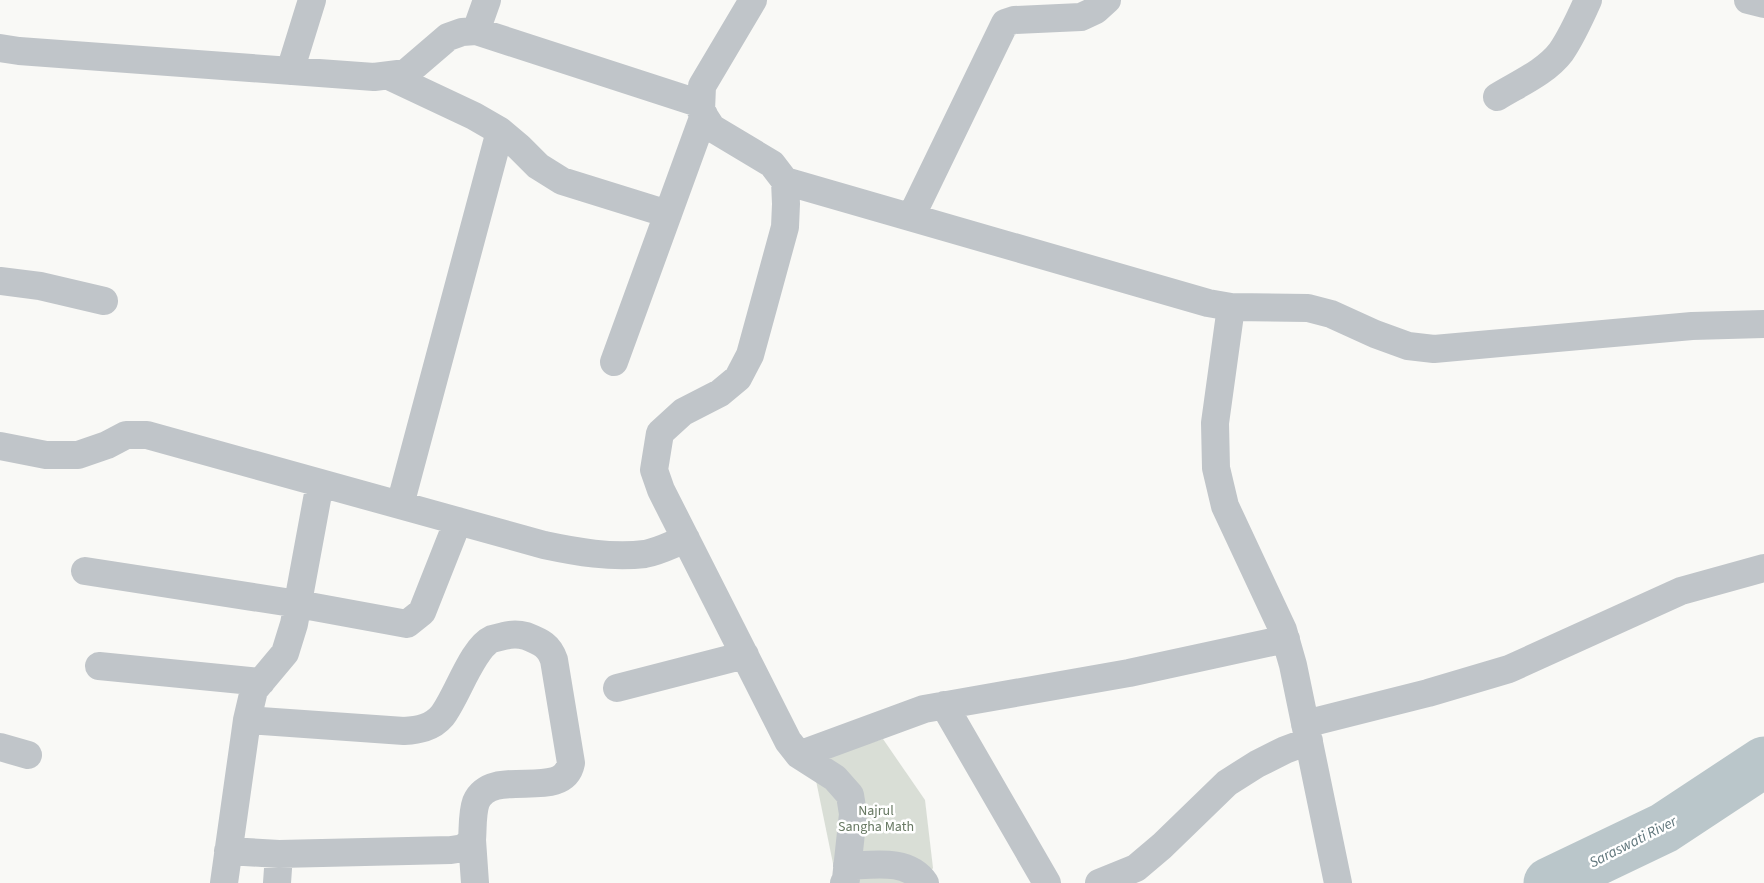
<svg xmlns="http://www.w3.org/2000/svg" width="1764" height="883" viewBox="0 0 1764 883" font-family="'Source Sans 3',sans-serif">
<rect width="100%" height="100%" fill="#f9f9f6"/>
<!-- green -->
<path fill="#d9ded6" d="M 883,739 L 925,800 L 933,868 L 924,883 L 837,883 L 812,761 Z"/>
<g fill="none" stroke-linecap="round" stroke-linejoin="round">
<!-- river -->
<path stroke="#bac6ca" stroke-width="51" d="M 1549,883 L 1664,828 L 1764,762"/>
<!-- minor -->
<path stroke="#c0c5c9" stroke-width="28" d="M 753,0 L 702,86 L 701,111 L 712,128 L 772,164 L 785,181 L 1208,303 L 1231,307 L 1215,423 L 1216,468 L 1225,506 L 1283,630 L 1293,665 L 1338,883
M 1748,0 L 1764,4
M 476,31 L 487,0
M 0,48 L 19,51 L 374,77 L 406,73 L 448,37 L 462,32 L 476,31 L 701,104
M 290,71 L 312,0
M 389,76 L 474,116 L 500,131 L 519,147 L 538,166 L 562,181 L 668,214
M 1497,97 C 1518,84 1546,72 1561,52 C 1572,36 1580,18 1588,0
M 785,181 L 786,204 L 785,227 L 750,355 L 738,378 L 720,393 L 683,412 L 660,433 L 654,470 L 661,490 L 788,741 L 799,755 L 835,778 L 850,795 L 853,814 L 846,879 L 844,883
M 911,217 L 1005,23 L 1014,20 L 1081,17 L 1096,10 L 1107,0
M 0,281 L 40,286 L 104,301
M 1231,307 L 1308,308 L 1331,314 L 1375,334 L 1408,346 L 1434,349 L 1692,326 L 1764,324
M 614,362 L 704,115
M 0,446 L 46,455 L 78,455 L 107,445 L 126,435 L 147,435 L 544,545 C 577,552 611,558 645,554 C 658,552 673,544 686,539
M 400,505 L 500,131
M 85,571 L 298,604 L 407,624 L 422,612 L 458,521
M 99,666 L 261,682
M 617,688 L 745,655
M 944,705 L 1047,883
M 1305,724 L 1428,693 L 1509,669 L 1681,591 L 1764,568
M 0,747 L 28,755
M 799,755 L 924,709 L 1129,673 L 1286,639
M 472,840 L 475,883
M 228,851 L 279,854 L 451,850 L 464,848 L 472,840 C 473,828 472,813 476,802 C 492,765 563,803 571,763 L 554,660 C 549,645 541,642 526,636 C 519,634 511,634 504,636 C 500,637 496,638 492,639 C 472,648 457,697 442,716 C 432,728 418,730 404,731 L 247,720
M 847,866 C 873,865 908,858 925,883
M 224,883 L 247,720 L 254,690 L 285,653 L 294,624 L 320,483
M 277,883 L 279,854
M 1099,883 L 1136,868 L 1162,846 L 1227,783 L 1257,764 L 1285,750 L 1309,741"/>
</g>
<g text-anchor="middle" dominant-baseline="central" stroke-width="5" stroke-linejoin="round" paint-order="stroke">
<!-- park labels -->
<g font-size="14" fill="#687963" stroke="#fff">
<text x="876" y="811">Najrul<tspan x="876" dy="16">Sangha Math</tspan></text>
</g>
<!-- water labels -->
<g font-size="15" font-style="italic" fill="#5f757b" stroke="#fff">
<text transform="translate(1633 842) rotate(-27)">Saraswati River</text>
</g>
</g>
</svg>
